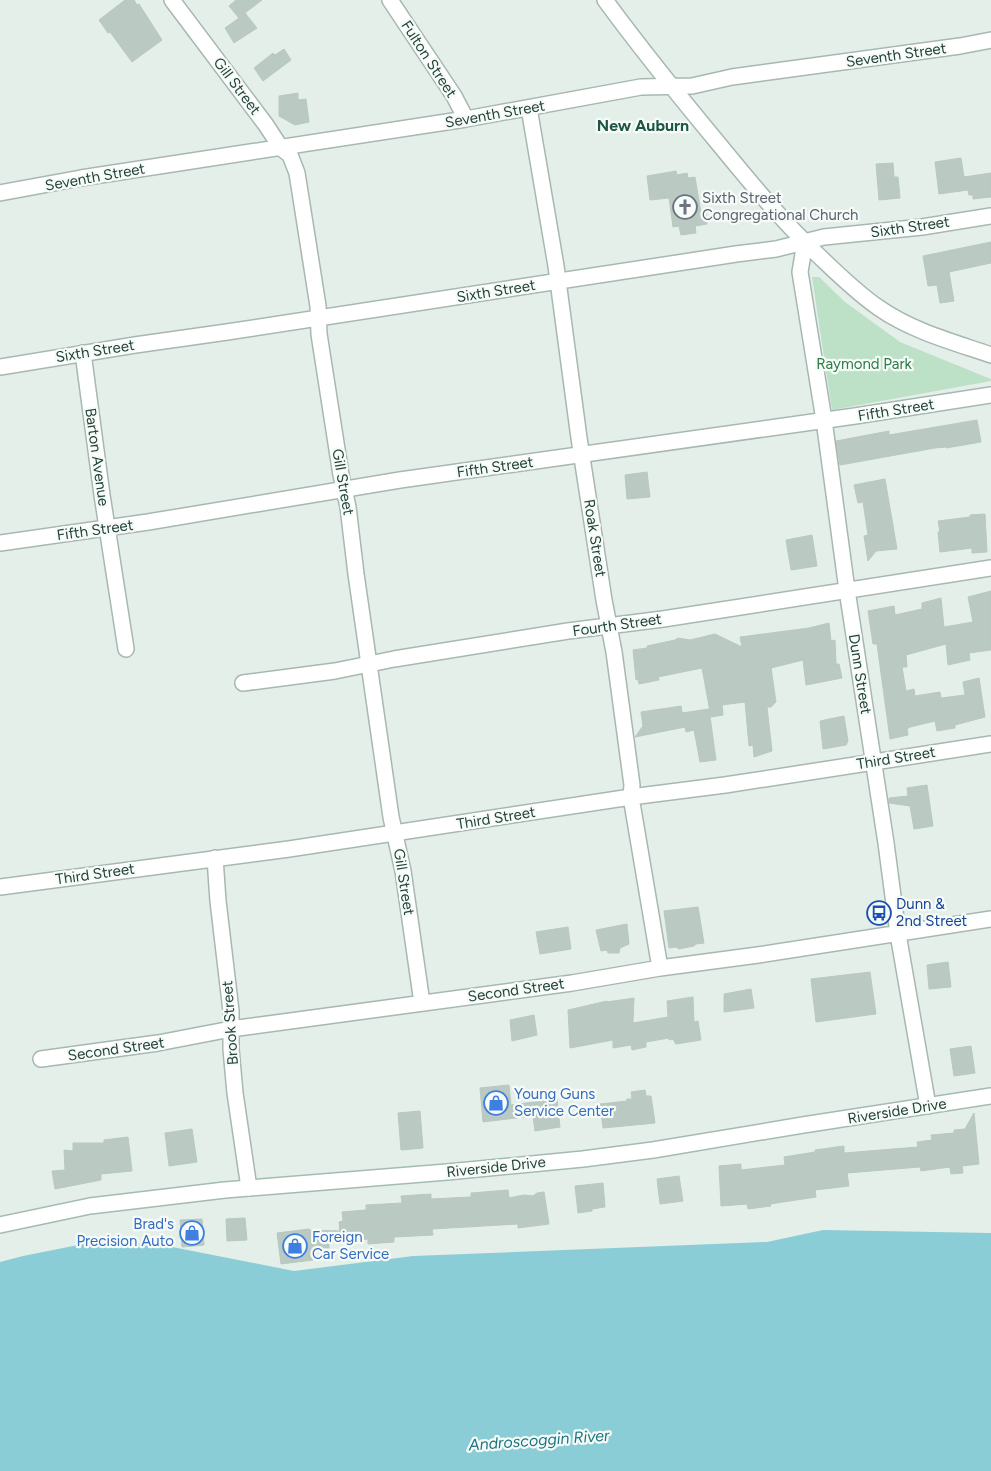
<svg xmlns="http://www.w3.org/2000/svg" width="991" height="1471" viewBox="0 0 991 1471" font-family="Figtree,sans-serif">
<rect width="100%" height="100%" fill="#e5efea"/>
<!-- green -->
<path fill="#bde1c6" d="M 812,277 L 819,277 L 845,302 L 900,342 L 991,379 L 991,381 L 832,410 Z"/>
<!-- water -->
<path fill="#8bcdd6" d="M 823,1230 L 991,1233 L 991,1471 L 0,1471 L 0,1262 L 23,1256 L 98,1241 L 162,1245 L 294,1271 L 413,1256 L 767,1242 Z"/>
<!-- building -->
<path fill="#bacac3" stroke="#b7c9c1" d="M 125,0 L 134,0 L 137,5 L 139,4 L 162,40 L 132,62 L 110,32 L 108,33 L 99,20 Z
M 236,0 L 262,0 L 245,13 L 257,28 L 234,43 L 225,28 L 239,18 L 229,6 Z
M 284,49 L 291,60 L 263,81 L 254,68 L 273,53 L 275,55 Z
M 298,93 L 298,100 L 306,99 L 309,122 L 295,125 L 279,116 L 279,96 Z
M 961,158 L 964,177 L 991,173 L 991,197 L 973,199 L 973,195 L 969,195 L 968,190 L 939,194 L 935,162 Z
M 893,163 L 894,177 L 898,177 L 900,198 L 879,200 L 876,164 Z
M 676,171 L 677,175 L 687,173 L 688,178 L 695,177 L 701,213 L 706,213 L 707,224 L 695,226 L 696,233 L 681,235 L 679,226 L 673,227 L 669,198 L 650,200 L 647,176 Z
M 991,242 L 991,263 L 949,272 L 954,301 L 940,303 L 937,285 L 928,286 L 923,256 Z
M 977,420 L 981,442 L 946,448 L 945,447 L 935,448 L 840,465 L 836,441 L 889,431 L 889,435 Z
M 647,472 L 650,497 L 627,499 L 625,475 Z
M 885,479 L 897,549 L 876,551 L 868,561 L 864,536 L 868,535 L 863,502 L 858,503 L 854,485 Z
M 985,514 L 987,552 L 972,553 L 972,548 L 940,552 L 938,532 L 940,532 L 938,521 L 970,517 L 970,515 Z
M 812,535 L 817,566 L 791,570 L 786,540 Z
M 991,591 L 991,650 L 969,653 L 970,660 L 948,665 L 946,644 L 906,655 L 907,667 L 902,667 L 906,691 L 914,689 L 915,696 L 940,692 L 941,698 L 965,695 L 963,682 L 979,678 L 985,717 L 955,725 L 955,728 L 937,731 L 935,721 L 910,727 L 907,729 L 908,735 L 890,739 L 877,644 L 873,644 L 868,611 L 894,606 L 895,615 L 922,609 L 922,603 L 941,598 L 944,627 L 973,622 L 968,597 Z
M 829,623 L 831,641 L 835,640 L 836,664 L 839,664 L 842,678 L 806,685 L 803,660 L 771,668 L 776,702 L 771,707 L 767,707 L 772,751 L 754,757 L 753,745 L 749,746 L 745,702 L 722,705 L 723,715 L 711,717 L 702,668 L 658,677 L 659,680 L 639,684 L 638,679 L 636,680 L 633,650 L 647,648 L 647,646 L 675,640 L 678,638 L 690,640 L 715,634 L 742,647 L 740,637 L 809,628 Z
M 681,706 L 682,713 L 709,709 L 716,760 L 700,762 L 694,730 L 686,732 L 685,727 L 635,737 L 643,726 L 641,712 Z
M 844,716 L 848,741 L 846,745 L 823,749 L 820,721 Z
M 927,785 L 933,826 L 914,829 L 910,806 L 889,803 L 889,798 L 908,796 L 907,788 Z
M 698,907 L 704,943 L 696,944 L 694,946 L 679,949 L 676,947 L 669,948 L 664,911 Z
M 627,924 L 629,944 L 620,948 L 619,953 L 608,953 L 607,950 L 601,951 L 596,930 Z
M 568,927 L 571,949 L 540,954 L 536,932 Z
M 948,962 L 951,987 L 929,989 L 927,965 Z
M 870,972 L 876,1014 L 816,1022 L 811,979 Z
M 751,989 L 754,1008 L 724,1012 L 724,994 Z
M 693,997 L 694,1022 L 698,1021 L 701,1040 L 676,1044 L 673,1039 L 669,1040 L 669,1038 L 646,1042 L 646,1047 L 632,1050 L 631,1045 L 613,1048 L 613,1040 L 570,1048 L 568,1010 L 607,1001 L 607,1002 L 634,998 L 633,1023 L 668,1017 L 667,1001 Z
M 534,1015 L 537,1035 L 512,1041 L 510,1020 Z
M 971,1046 L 975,1073 L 954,1076 L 950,1049 Z
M 509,1085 L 511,1105 L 557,1099 L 560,1127 L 535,1131 L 533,1116 L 483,1122 L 480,1088 Z
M 645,1090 L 646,1096 L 651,1096 L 655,1123 L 603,1128 L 600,1104 L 627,1101 L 627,1099 L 632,1099 L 631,1092 Z
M 420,1111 L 423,1148 L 401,1150 L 398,1113 Z
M 974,1113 L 979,1164 L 962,1166 L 963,1173 L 951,1174 L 950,1167 L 921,1171 L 920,1167 L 847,1173 L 849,1186 L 815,1190 L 816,1197 L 770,1204 L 771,1206 L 748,1209 L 747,1204 L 721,1206 L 719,1166 L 741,1164 L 741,1170 L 785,1165 L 784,1157 L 815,1152 L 815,1150 L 844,1146 L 844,1153 L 918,1147 L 917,1142 L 932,1140 L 931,1135 L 954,1133 L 954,1130 L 965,1129 Z
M 192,1129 L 197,1162 L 169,1166 L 165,1133 Z
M 128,1137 L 132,1171 L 101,1174 L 101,1180 L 55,1189 L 52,1171 L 65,1170 L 64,1150 L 73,1151 L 73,1143 L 104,1143 L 104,1140 Z
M 679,1176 L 683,1201 L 660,1204 L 657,1179 Z
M 603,1183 L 605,1207 L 592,1209 L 592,1211 L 578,1213 L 575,1186 Z
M 508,1190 L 509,1198 L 524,1195 L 533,1196 L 537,1193 L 544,1192 L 549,1224 L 518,1228 L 518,1224 L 432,1229 L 433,1235 L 394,1237 L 394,1242 L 368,1244 L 368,1239 L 329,1242 L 329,1248 L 311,1247 L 313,1260 L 281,1264 L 277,1233 L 309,1229 L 309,1230 L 340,1231 L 339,1222 L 343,1221 L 342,1212 L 366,1210 L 366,1205 L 402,1203 L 401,1196 L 431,1194 L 431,1199 L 471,1197 L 471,1193 Z
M 245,1218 L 247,1240 L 227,1241 L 226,1219 Z
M 202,1219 L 204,1245 L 182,1247 L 180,1220 Z"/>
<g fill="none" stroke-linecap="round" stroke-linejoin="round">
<!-- minor casing -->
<g stroke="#a7b8b1" stroke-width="18">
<path id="minor" d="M 172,0 L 266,125 L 281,148 L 290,155 L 297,173 L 318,306 L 319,334 L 341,475 L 348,507 L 356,574 L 391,817 L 403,871 L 422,1003
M 390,0 L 454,96 L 466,119
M 529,108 L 556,266 L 579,438 L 604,600 L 614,652 L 632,785 L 631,797 L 660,968
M 0,193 L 81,178 L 466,119 L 641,87 L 692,86 L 732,77 L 960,46 L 991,40
M 805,242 L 800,272 L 824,420 L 847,590 L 886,843 L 898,934 L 928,1106
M 83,353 L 102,495 L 126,649
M 0,367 L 135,345 L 227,332 L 736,254 L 776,249 L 824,237 L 922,227 L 991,216
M 0,543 L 148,522 L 400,480 L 855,416 L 991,395
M 243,683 L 335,671 L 394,659 L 568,631 L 663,619 L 991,568
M 215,858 L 218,901 L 231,1011 L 231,1049 L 235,1093 L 249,1188
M 0,887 L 289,849 L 631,797 L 725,785 L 991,744
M 41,1059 L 158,1043 L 231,1029 L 572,983 L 660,968 L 758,955 L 991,919"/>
</g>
<!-- tertiary casing -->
<g stroke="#a7b8b1" stroke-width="18">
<path id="tertiary" d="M 605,0 C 641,49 679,96 718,143 C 750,182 782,221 819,256 C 838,274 857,293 879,308 C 912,331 953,342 991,355"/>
</g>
<!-- secondary casing -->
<g stroke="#a3bbb2" stroke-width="18">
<path id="secondary" d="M 0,1225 L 90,1206 L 225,1190 L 447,1172 L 583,1159 L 653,1150 L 803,1125 L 991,1096"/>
</g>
<!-- minor -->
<use href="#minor" stroke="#fff" stroke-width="15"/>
<!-- tertiary -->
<use href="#tertiary" stroke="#fff" stroke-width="15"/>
<!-- secondary -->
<use href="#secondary" stroke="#fff" stroke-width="15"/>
</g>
<!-- icons -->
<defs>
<g id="church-ring" transform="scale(1.25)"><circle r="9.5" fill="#f6fbf8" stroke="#6b7280" stroke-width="1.5"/><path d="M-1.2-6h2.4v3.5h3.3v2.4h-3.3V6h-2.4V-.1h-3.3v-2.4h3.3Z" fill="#6b7280"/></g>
<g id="bus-ring" transform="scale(1.25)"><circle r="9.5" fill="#f6fbf8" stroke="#1a4fb4" stroke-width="1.5"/><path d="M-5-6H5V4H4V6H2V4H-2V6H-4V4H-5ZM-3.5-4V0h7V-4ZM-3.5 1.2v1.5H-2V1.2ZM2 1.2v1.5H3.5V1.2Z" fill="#1a4fb4"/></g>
<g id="shop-ring" transform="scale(1.25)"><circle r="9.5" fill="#f6fbf8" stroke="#3f7fe0" stroke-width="1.5"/><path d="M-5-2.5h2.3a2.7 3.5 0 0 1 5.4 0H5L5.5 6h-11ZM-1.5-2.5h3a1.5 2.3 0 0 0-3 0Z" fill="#3f7fe0"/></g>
</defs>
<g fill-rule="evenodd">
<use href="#church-ring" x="685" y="207"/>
<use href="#bus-ring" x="879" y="913"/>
<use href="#shop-ring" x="496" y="1103"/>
<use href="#shop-ring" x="192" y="1233"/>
<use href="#shop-ring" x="295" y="1246"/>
</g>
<g text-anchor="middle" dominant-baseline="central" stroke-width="4.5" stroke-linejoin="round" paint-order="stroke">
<!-- street labels -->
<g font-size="15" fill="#234239" stroke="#f6fbf8">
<text transform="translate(896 55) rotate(-8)">Seventh Street</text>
<text transform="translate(429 59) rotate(57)">Fulton Street</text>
<text transform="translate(237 86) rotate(53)">Gill Street</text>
<text transform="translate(495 114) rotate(-10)">Seventh Street</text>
<text transform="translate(95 177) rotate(-10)">Seventh Street</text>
<text transform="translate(910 227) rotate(-8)">Sixth Street</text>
<text transform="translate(496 291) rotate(-9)">Sixth Street</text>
<text transform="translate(95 351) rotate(-9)">Sixth Street</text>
<text transform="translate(896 410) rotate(-9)">Fifth Street</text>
<text transform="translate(97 457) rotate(82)">Barton Avenue</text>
<text transform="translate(495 467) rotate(-8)">Fifth Street</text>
<text transform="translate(343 482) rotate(80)">Gill Street</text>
<text transform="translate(95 530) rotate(-8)">Fifth Street</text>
<text transform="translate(595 538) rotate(81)">Roak Street</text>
<text transform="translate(617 625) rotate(-8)">Fourth Street</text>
<text transform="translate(860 674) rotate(81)">Dunn Street</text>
<text transform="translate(896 758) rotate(-9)">Third Street</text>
<text transform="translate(496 818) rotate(-9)">Third Street</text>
<text transform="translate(95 874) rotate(-8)">Third Street</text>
<text transform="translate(404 882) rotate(81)">Gill Street</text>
<text transform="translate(516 990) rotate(-8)">Second Street</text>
<text transform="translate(230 1023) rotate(-94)">Brook Street</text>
<text transform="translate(116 1049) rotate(-8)">Second Street</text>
<text transform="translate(897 1111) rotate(-9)">Riverside Drive</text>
<text transform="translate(496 1167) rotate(-6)">Riverside Drive</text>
</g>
<!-- worship labels -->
<g font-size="15" fill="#5b616d" stroke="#f6fbf8" text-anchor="start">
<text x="702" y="198">Sixth Street<tspan x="702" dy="17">Congregational Church</tspan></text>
</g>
<!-- park labels -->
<g font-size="15" fill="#2a7c47" stroke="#f6fbf8">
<text x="864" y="364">Raymond Park</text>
</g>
<!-- transit labels -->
<g font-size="15" fill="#164399" stroke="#f6fbf8" text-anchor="start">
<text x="896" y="904">Dunn &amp;<tspan x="896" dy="17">2nd Street</tspan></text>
</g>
<!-- shop labels -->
<g font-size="15" fill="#366cbe" stroke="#f6fbf8" text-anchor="start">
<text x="514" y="1094">Young Guns<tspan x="514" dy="17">Service Center</tspan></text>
<text x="174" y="1224" text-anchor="end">Brad's<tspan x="174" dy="17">Precision Auto</tspan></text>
<text x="312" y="1237">Foreign<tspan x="312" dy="17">Car Service</tspan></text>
</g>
<!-- neighbourhood labels -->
<g font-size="16" font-weight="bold" fill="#1d5646" stroke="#f6fbf8">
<text x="643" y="125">New Auburn</text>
</g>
<!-- water labels -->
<g font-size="16" font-style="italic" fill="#197583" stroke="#f6fbf8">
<text transform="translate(539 1440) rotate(-4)">Androscoggin River</text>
</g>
</g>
</svg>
